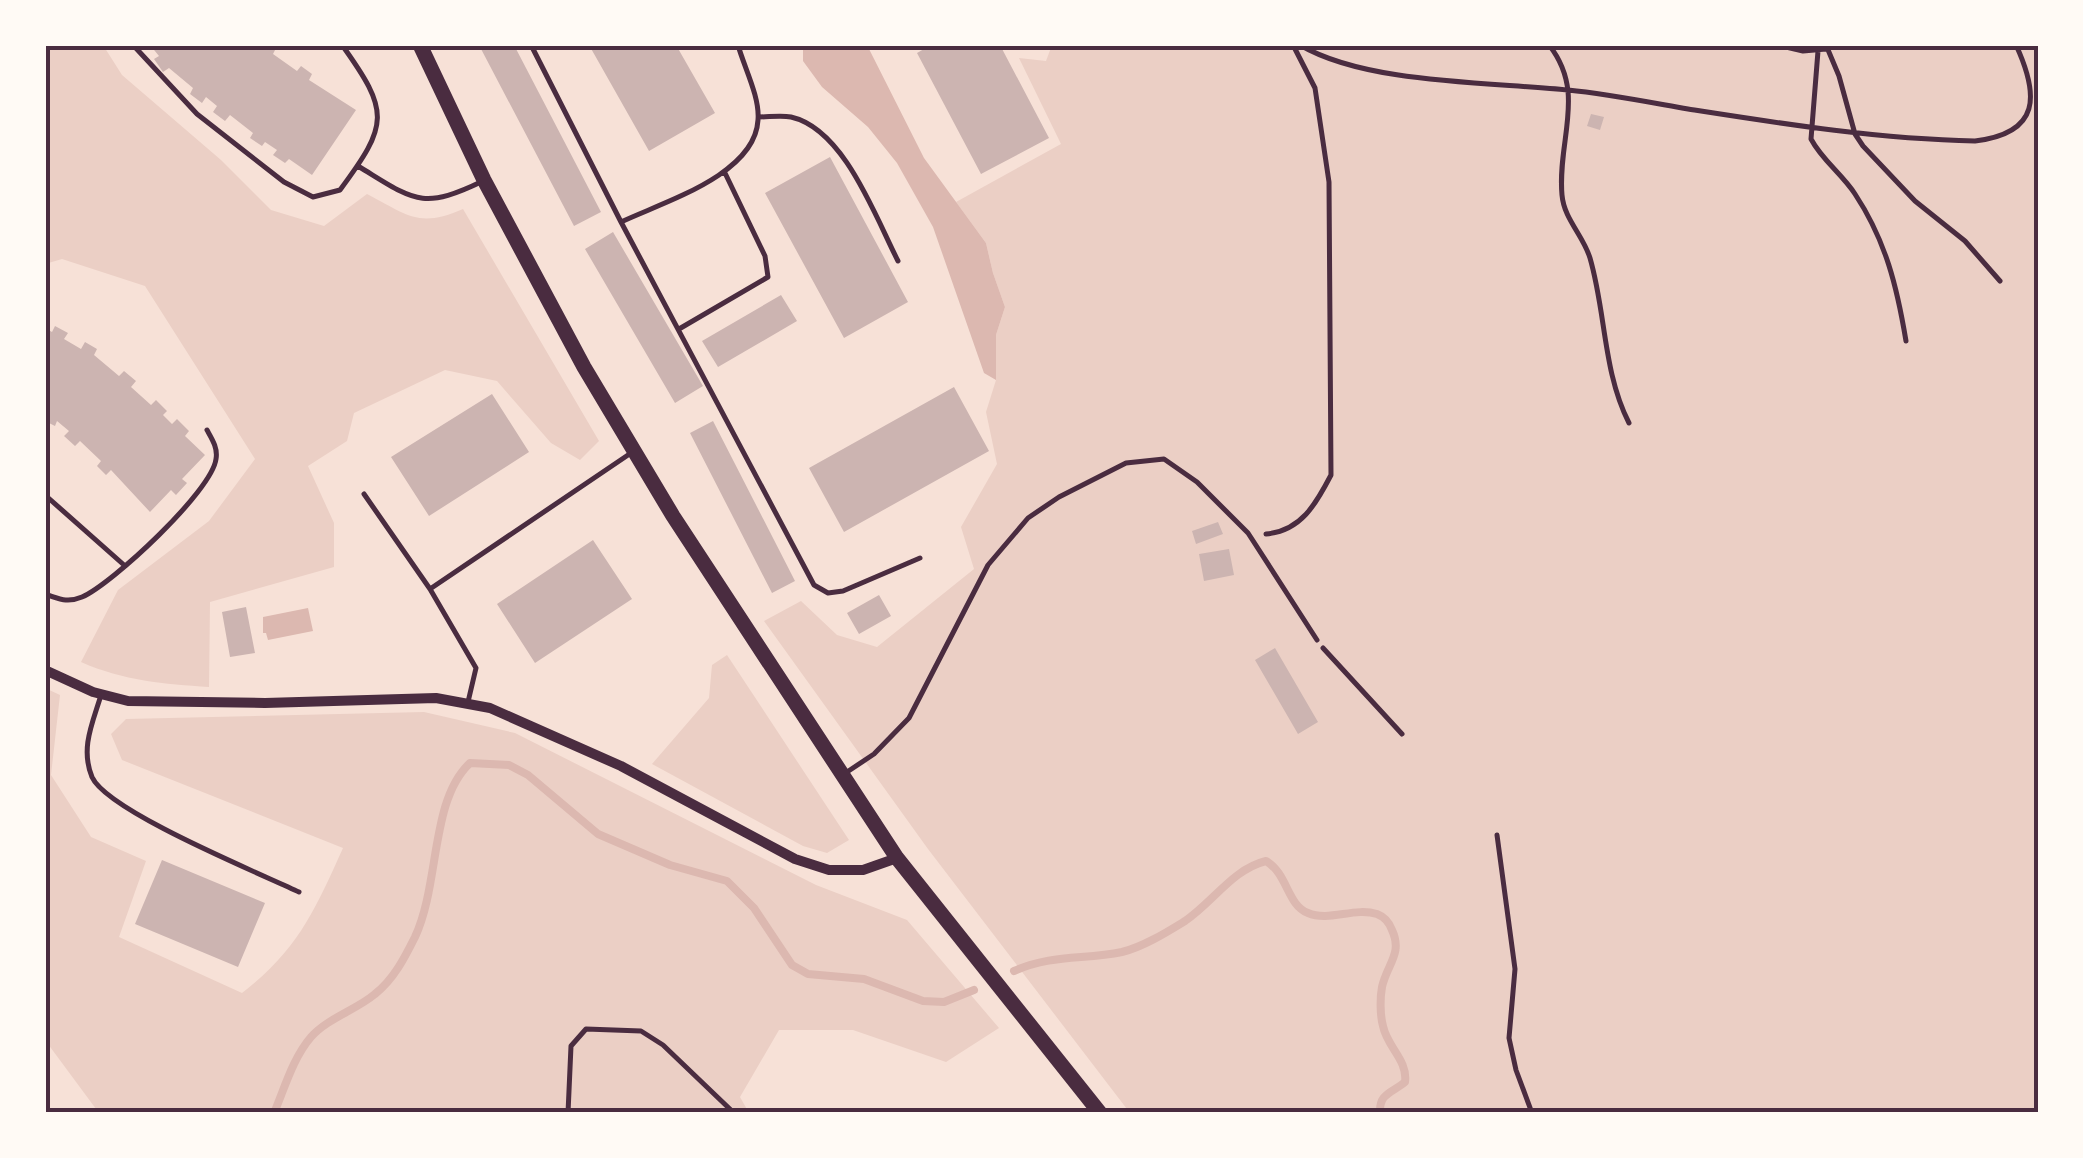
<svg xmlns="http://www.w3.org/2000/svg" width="2083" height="1158" viewBox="0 0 2083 1158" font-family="Roboto,sans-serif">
<rect width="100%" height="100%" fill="#f7e1d7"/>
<!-- green -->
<path fill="#ebcfc5" d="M 45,45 L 103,45 L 122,75 L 221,160 L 271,210 L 324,226 L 367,194 C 406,214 418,229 463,209 L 599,441 L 580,460 L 551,443 L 497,381 L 445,370 L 354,413 L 347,441 L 308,466 L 334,523 L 334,567 L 210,602 L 209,687 C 164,684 124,681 81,662 L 118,590 L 209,521 L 255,459 L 145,286 L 62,259 L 45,264 Z
M 1052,45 L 2038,45 L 2038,1113 L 1130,1113 L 928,849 L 764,621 L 801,601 L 837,635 L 877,647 L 974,569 L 961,527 L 997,464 L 986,412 L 996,380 L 996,335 L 1005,307 L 993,273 L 986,243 L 956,202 L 1061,144 L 1019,58 L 1046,61 Z
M 727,655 L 849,840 L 827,853 L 803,846 L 652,764 L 709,698 L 712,665 Z
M 45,688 L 60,695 L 51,775 L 91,837 L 146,861 L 119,937 L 242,993 C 298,950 315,910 343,848 L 122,760 L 111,734 L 126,719 L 424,712 L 515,733 L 816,885 L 907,920 L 999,1028 L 946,1062 L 853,1030 L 779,1030 L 740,1097 L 749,1113 L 99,1113 L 45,1040 Z"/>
<!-- water -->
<path fill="#dcb8b0" d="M 803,45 L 867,45 L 924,158 L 986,243 L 993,273 L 1005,307 L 996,335 L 996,380 L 984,373 L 933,227 L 897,163 L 868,127 L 822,87 L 803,61 Z
M 308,608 L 313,631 L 268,640 L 266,633 L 263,633 L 263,617 Z"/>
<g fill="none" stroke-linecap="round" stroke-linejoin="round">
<!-- stream -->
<path stroke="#dcb8b0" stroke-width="8" d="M 1014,971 C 1053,954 1083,960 1122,952 C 1143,947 1167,932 1185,921 C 1213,902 1233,869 1266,861 C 1288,874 1287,905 1308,913 C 1329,922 1354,907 1377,914 C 1385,917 1389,922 1392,930 C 1403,954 1387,964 1382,987 C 1380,998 1380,1015 1383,1026 C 1387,1047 1408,1060 1405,1082 C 1392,1093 1379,1093 1380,1113
M 274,1113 C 285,1087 293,1058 311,1037 C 328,1018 356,1010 375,994 C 394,979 405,957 415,937 C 440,884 430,800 470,763 L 509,765 L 528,775 L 598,834 L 670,865 L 727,881 L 754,908 L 792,965 L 808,974 L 864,979 L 923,1001 L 944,1002 L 974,990"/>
</g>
<!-- building -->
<path fill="#ccb4b1" d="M 150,45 L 272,45 L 276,48 L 273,54 L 297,71 L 301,66 L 312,74 L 309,80 L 356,110 L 312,175 L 289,159 L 285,163 L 273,155 L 277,150 L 265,142 L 262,146 L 250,138 L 253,133 L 230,115 L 225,121 L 213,112 L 217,106 L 206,97 L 202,103 L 190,94 L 193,88 L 169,68 L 163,72 L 154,59 L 159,56 Z
M 483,45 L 514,45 L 601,212 L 574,226 L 480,47 Z
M 589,45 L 676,45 L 715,113 L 649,151 Z
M 931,45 L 1000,45 L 1049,138 L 981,174 L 917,53 Z
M 1591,114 L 1604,117 L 1600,130 L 1587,126 Z
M 830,157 L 908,302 L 844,338 L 765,193 Z
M 613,232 L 703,386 L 675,403 L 585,249 Z
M 781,295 L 797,321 L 718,367 L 702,341 Z
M 55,326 L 68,333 L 64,339 L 81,349 L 85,342 L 97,349 L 94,355 L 119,376 L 124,371 L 136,381 L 131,387 L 151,405 L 156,400 L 167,411 L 163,415 L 172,424 L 177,419 L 189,431 L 185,436 L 205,455 L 182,479 L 187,483 L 176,495 L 171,490 L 150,512 L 111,470 L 106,475 L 97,466 L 101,461 L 80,441 L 75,446 L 64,436 L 69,431 L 57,421 L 55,426 L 45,421 L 45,328 L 52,332 Z
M 954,387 L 989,451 L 844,532 L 809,468 Z
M 492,394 L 529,452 L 429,516 L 391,457 Z
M 713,421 L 795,581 L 772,593 L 690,433 Z
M 1218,522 L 1223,534 L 1196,544 L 1192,531 Z
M 593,540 L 632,599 L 535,663 L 497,604 Z
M 1229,549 L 1234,575 L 1204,581 L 1199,554 Z
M 879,595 L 891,616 L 859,634 L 847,613 Z
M 246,607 L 255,653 L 230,657 L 222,612 Z
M 1275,648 L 1318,722 L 1298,734 L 1255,660 Z
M 162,860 L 265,903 L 238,967 L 135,924 Z"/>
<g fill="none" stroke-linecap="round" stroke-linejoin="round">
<!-- path -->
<path stroke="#4a2c40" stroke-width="5" d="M 1300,45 C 1366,84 1490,82 1568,90 C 1608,94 1648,102 1688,109 C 1784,124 1878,139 1975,141 C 2041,133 2039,95 2016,45
M 1549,45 C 1587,93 1557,140 1562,195 C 1564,219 1583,235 1590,258 C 1606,313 1603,372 1629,423
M 1777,45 L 1803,51 L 1826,49
M 1826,45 L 1839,76 L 1855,134 L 1863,146 L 1915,201 L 1965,241 L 2000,281
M 1818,51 L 1811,139 C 1822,160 1842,174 1855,194 C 1886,241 1897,287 1906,341
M 1266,534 C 1301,531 1316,504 1331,475 L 1329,182 L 1315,88 L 1293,45
M 1323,648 L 1402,734
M 1497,835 L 1515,969 L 1509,1038 L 1516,1070 L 1532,1113"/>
<!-- service -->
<path stroke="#4a2c40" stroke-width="5" d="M 133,45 L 197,114 L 284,182 L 313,197 L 340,190 C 389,124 390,112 342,45
M 531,45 L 621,222 C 663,202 755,175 758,120 C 760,97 744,67 738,45
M 759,117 C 769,117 781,115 791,117 C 844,129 875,216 898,261
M 358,166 C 414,200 421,211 483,181
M 621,222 L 814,585 L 828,593 L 843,591 L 920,558
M 679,329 L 768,277 L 765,256 L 725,173
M 364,494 L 430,589
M 45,495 L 124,565
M 45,594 C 58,599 68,603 82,597 C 112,584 212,491 216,459 C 218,448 212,439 207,430
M 101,695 C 93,722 80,748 92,777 C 107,811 259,873 299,892
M 468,702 L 476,668 L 430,589 L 631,453
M 847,772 L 874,754 L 909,718 L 988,565 L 1028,518 L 1059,497 L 1126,463 L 1164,459 L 1197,482 L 1248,533 L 1317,640
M 568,1113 L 571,1046 L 586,1029 L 641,1031 L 663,1045 L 734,1113"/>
<!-- minor -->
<path stroke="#4a2c40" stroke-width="10" d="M 45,670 L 93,692 L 128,701 L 265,703 L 436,698 L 490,708 L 621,766 L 795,859 L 829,870 L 863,870 L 897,858"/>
<!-- secondary -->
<path stroke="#4a2c40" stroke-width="15" d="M 420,45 L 484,180 L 584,367 L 673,516 L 897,858 L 1100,1113"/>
</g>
<!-- border -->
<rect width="2083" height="1158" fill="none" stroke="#fffaf5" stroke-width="95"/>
<rect x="48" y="48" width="1988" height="1062" fill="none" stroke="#4a2c40" stroke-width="4"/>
</svg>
